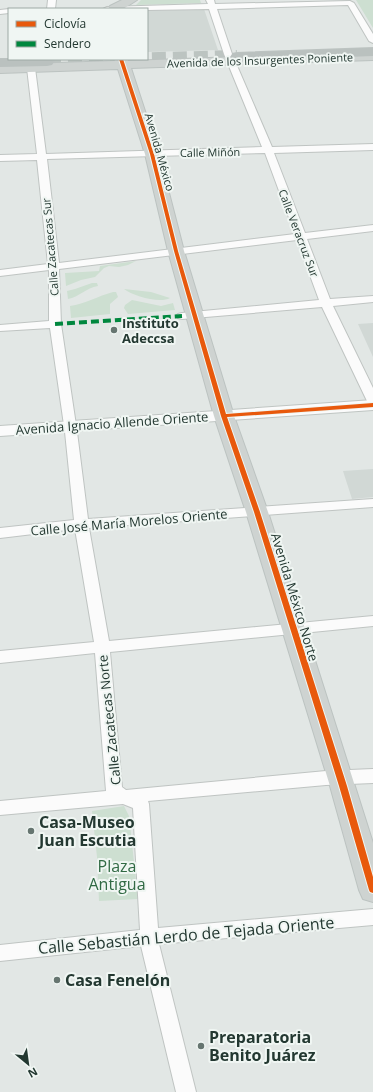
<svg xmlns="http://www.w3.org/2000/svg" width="373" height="1092" viewBox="0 0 373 1092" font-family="'Open Sans',sans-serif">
<rect width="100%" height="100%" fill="#e2e7e5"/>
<!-- built -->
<path fill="#d1d8d5" d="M 204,9 L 218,50 L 147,52 L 147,11 Z
M 373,323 L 373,357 L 358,324 Z
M 373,469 L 373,497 L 352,499 L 343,471 Z"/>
<!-- green -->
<path fill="#cddfd1" d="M 141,0 L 200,0 L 201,3 L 136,5 Z
M 356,0 L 373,0 L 373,28 Z
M 136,261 L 128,265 L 119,267 L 109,266 L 104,268 L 95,277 L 81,280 L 66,286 L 65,273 L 99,271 L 100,266 Z
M 92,283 L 97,283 L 98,286 C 86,288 79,297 68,299 L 67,291 L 75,289 Z
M 124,289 L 151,292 L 170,298 C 160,304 133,296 124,289 Z
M 113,292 L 116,292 L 118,297 L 110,304 L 110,314 L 71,318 L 70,306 C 85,304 98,296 113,292 Z
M 132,300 L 161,306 L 173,303 L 175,310 L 128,314 L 124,308 L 125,305 Z
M 124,806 L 129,816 L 138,899 L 99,901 L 97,857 L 92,811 Z"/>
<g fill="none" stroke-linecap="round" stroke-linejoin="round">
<!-- highway-tunnel -->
<path stroke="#bcc4c1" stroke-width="14" stroke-dasharray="14 7" stroke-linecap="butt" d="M 47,62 L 237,57"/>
<!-- street casing -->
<g stroke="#bfc4c2" stroke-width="2">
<path id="street" d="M 48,0 L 56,0 L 55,9 L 47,9 Z
M 206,0 L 214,0 L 215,4 L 350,1 L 354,3 L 373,34 L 373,43 L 369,41 L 348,5 L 217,9 L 232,54 L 272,147 L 373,144 L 373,150 L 274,153 L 305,233 L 373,225 L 373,231 L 307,239 L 330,299 L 373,296 L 373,302 L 333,306 L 373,388 L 373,405 L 369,404 L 367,401 L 322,307 L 182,319 L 178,318 L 176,316 L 178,314 L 182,313 L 319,300 L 297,240 L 59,269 L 61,324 L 77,432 L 88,519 L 373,499 L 373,507 L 89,528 L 109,641 L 373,616 L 373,626 L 110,652 L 122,787 L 126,790 L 326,771 L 373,769 L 373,783 L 326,785 L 148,801 L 149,804 L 158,928 L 373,909 L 373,925 L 159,944 L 196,1092 L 176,1092 L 141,946 L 0,961 L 0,945 L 140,930 L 133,808 L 123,804 L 0,815 L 0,801 L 106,791 L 95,653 L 0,663 L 0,651 L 94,642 L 75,529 L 0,538 L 0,528 L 74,520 L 65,432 L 50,328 L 0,331 L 0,325 L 49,321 L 49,270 L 0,276 L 0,270 L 48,264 L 37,160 L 0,161 L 0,155 L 37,154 L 27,68 L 31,65 L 35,68 L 46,154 L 262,147 L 224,54 L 209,9 L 147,10 L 147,9 L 103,9 L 107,7 L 208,4 ZM 265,153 L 295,234 L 59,263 L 47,159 Z
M 9,9 L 9,13 L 0,14 L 0,10 L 9,9 L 10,9 Z"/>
</g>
<!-- secondary casing -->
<g stroke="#bfc5c2" stroke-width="2">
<path id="secondary" d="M 373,400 L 373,410 L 0,436 L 0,426 Z"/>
</g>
<!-- primary casing -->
<g stroke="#bcc3c1" stroke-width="2">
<path id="primary" d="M 122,0 L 137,0 L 123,9 L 108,9 L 110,6 Z
M 373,52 L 373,60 L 131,68 L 159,154 L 184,251 L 234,416 L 268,512 L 373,843 L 373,902 L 363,899 L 359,890 L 330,786 L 246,512 L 214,416 L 168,251 L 145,154 L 118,69 L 0,73 L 0,65 L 115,61 L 114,59 L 128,59 L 128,61 Z"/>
</g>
<!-- highway casing -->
<g stroke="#bcc3c1" stroke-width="2">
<path id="highway" d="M 373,48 L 373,56 L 237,61 L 232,60 L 230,57 L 232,54 L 237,53 Z
M 0,59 L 51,59 L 54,62 L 52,65 L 47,66 L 0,67 Z"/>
</g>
<!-- street -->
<use href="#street" fill="#fbfbfb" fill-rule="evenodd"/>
<!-- secondary -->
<use href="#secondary" fill="#fbfbfb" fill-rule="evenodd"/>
<!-- primary -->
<use href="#primary" fill="#ced3d1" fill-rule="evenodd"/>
<!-- highway -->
<use href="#highway" fill="#bac1bf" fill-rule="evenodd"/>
<!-- quiet -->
<path stroke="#00873e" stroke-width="4" stroke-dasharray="8 4" stroke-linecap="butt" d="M 55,324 L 182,316"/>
<!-- cycleway casing -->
<g stroke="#f0f6f3" stroke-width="2">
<path id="cycleway" d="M 119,59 L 123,59 L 154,154 L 178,251 L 226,414 L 373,403 L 373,407 L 227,417 L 260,512 L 347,786 L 373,877 L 373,893 L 370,892 L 369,890 L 339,786 L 254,512 L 221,416 L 174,251 L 150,154 Z"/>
</g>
<!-- cycleway -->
<use href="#cycleway" fill="#e8590c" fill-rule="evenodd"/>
</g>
<!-- markers -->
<g fill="#667570" stroke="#f0f6f3" stroke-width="1.5">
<circle cx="114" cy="330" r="4"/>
<circle cx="31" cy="831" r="4"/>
<circle cx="57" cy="980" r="4"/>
<circle cx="201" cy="1046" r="4"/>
</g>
<g text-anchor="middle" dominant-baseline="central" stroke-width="4" stroke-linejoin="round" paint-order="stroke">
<!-- far-street labels -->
<g font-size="11" fill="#233831" stroke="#f0f6f3">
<text transform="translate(260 60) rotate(-2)">Avenida de los Insurgentes Poniente</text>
<text transform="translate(160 152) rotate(74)">Avenida México</text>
<text transform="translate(210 152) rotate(-1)">Calle Miñón</text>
<text transform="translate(299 233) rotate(69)">Calle Veracruz Sur</text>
<text transform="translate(50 247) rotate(-95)">Calle Zacatecas Sur</text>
</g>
<!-- poi labels -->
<g font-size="13" font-weight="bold" fill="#233831" stroke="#f0f6f3" text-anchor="start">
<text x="122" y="323">Instituto<tspan x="122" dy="15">Adeccsa</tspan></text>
</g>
<!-- street labels -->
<g font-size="13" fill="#233831" stroke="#f0f6f3">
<text transform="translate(112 423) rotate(-4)">Avenida Ignacio Allende Oriente</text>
<text transform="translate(129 522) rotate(-5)">Calle José María Morelos Oriente</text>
<text transform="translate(295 597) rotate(73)">Avenida México Norte</text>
<text transform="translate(109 720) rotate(-96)">Calle Zacatecas Norte</text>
</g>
<!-- near-poi labels -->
<g font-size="16" font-weight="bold" fill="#233831" stroke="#f0f6f3" text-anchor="start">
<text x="39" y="822">Casa-Museo<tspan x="39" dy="18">Juan Escutia</tspan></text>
<text x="65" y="980">Casa Fenelón</text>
<text x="209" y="1037">Preparatoria<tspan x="209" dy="18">Benito Juárez</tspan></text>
</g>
<!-- near-park labels -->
<g font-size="16" fill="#316a44" stroke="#f0f6f3">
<text x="117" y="866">Plaza<tspan x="117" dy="18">Antigua</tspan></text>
</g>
<!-- near-street labels -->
<g font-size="16" fill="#233831" stroke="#f0f6f3">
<text transform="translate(186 935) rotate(-5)">Calle Sebastián Lerdo de Tejada Oriente</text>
</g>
</g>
<!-- legend -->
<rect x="8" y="8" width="140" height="52" fill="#f0f6f3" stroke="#9eaaa5"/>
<rect x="16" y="21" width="20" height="6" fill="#e8590c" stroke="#9eaaa5"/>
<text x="44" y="28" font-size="12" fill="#233831">Ciclovía</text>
<rect x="16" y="41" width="20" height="6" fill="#00873e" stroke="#9eaaa5"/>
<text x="44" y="48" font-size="12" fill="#233831">Sendero</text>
<!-- north arrow -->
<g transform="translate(28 1064) rotate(151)" stroke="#f0f6f3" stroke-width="3" paint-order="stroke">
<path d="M0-3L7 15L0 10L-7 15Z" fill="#233831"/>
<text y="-6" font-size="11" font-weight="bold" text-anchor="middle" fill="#233831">N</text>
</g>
</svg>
